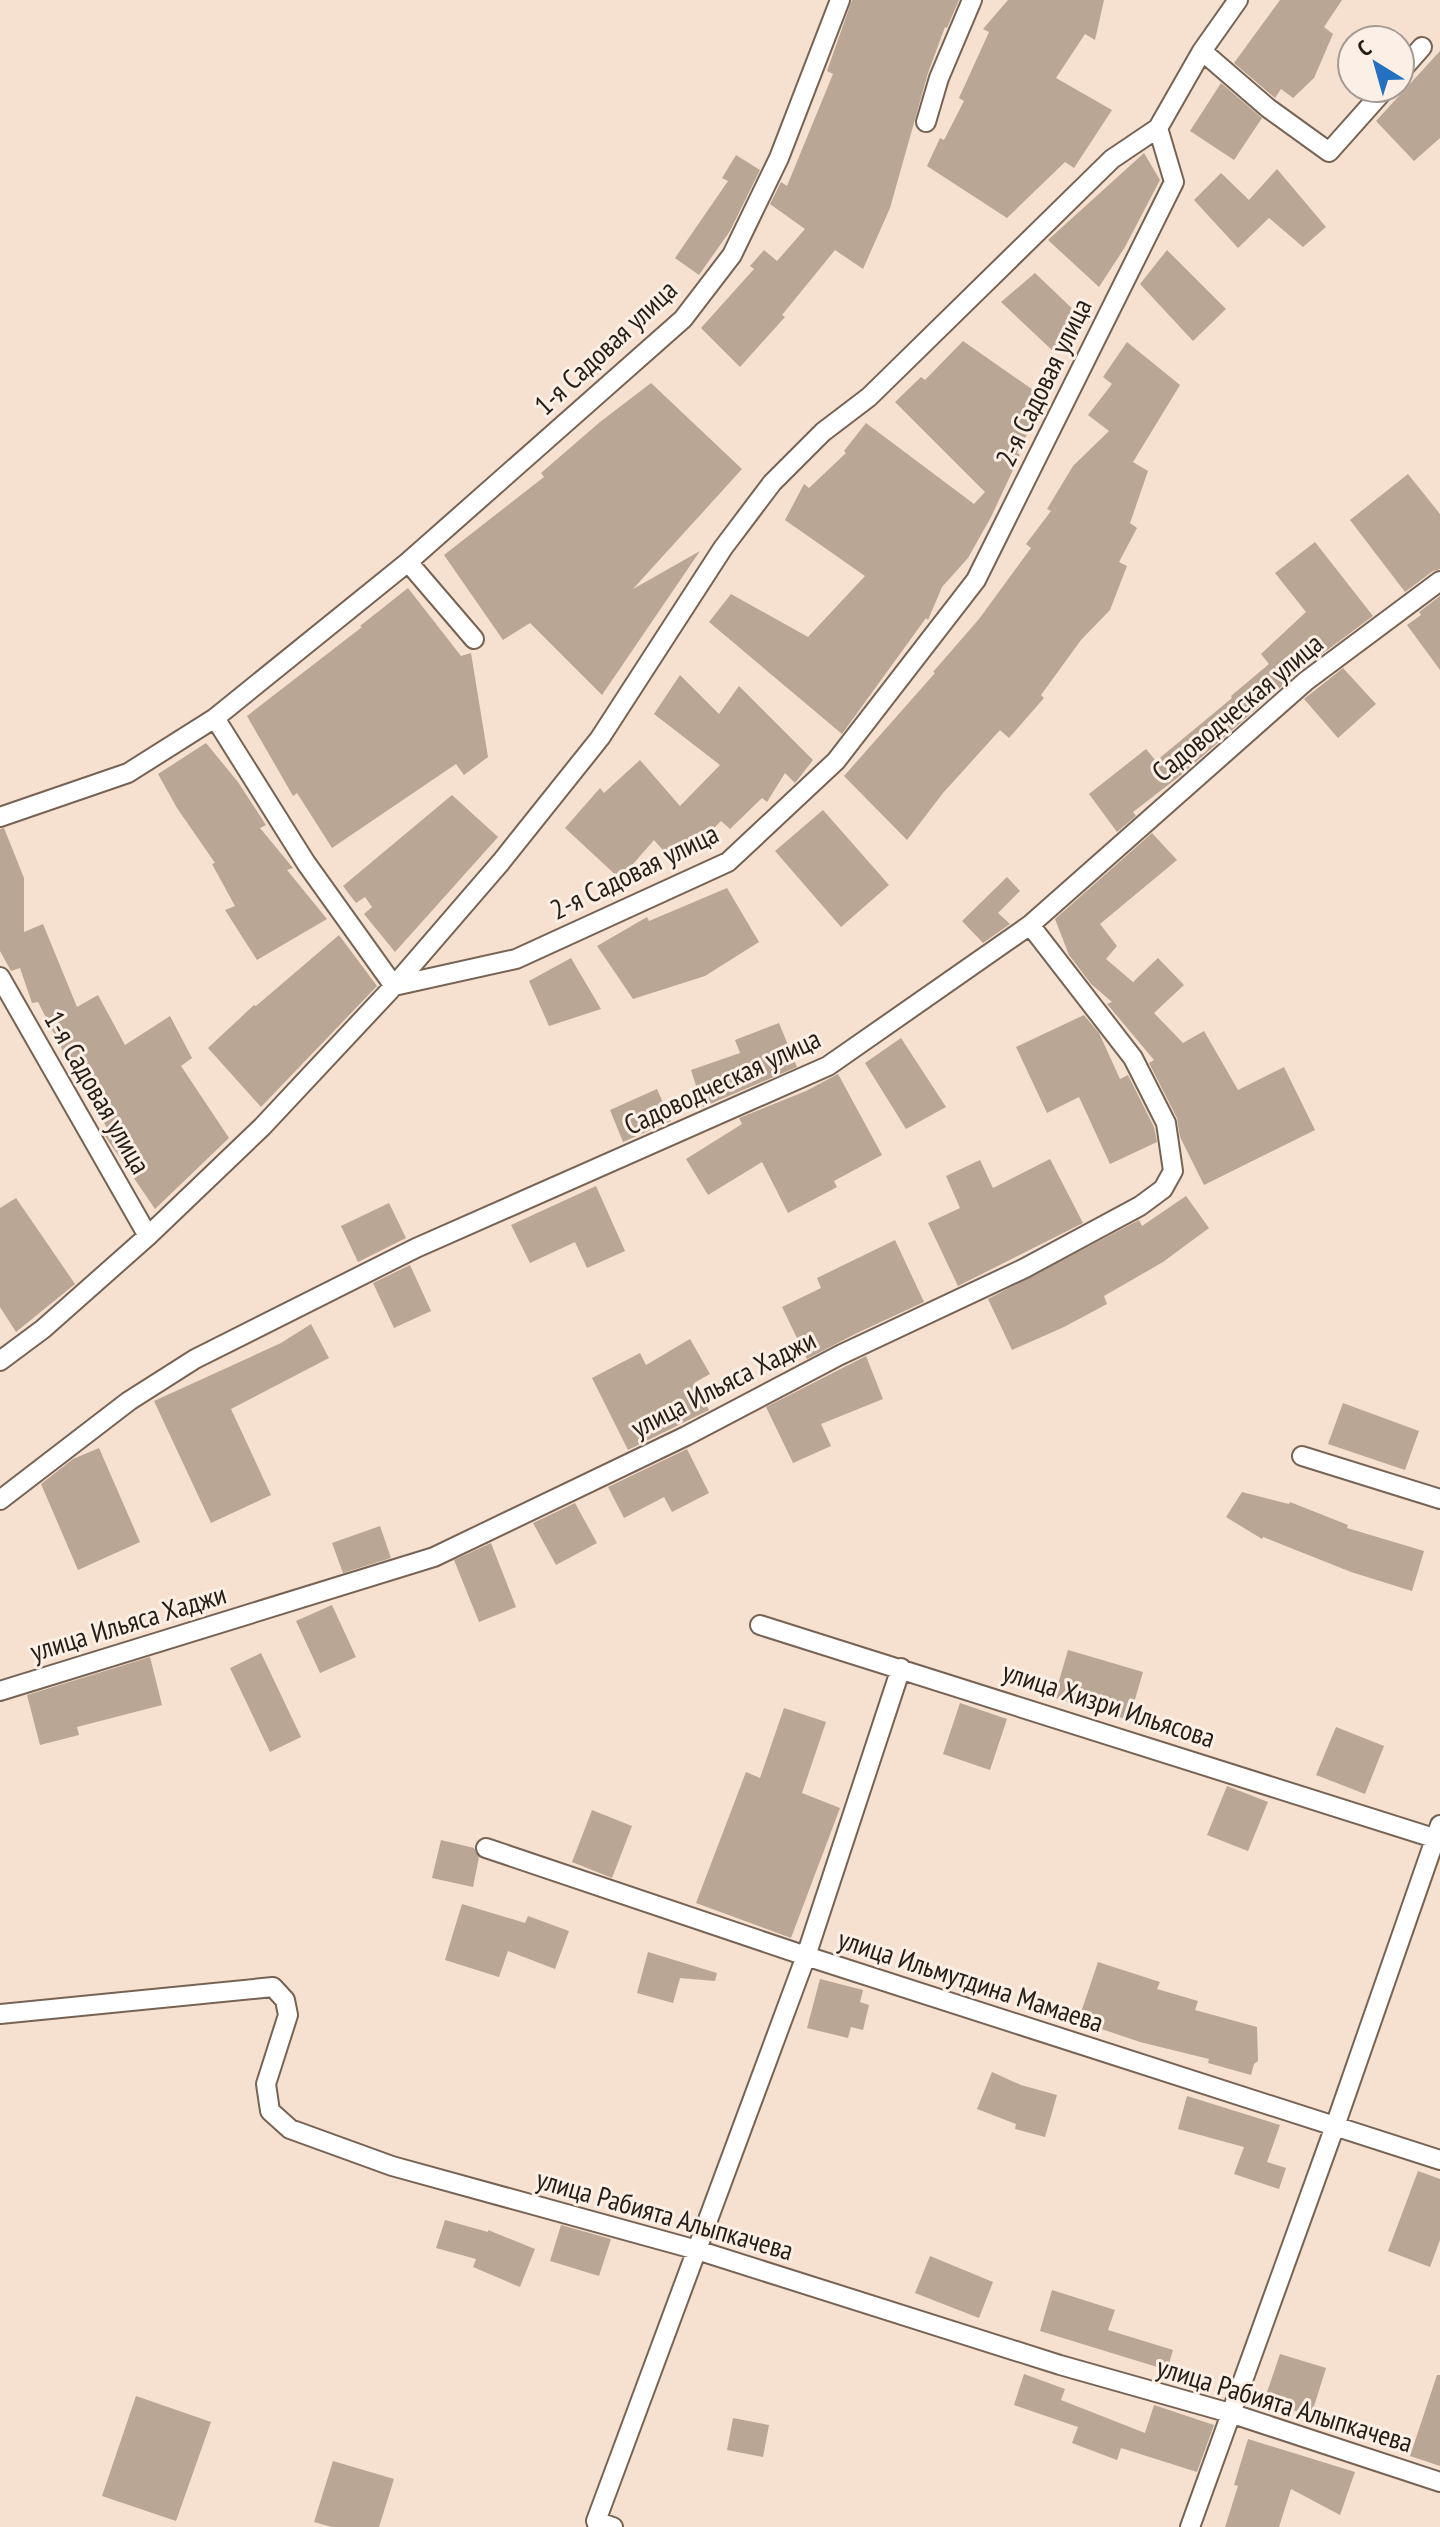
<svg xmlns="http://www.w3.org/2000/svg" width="1440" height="2527" viewBox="0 0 1440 2527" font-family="'PT Sans Narrow',sans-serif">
<rect width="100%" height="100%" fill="#f6e0cf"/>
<!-- building -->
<path fill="#baa695" d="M 852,0 L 959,0 L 947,28 L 945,27 L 928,73 L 890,208 L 863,269 L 835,250 L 782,315 L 785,317 L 740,367 L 701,328 L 754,269 L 750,266 L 764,250 L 777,261 L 805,229 L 770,204 L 781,182 L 787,186 L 833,74 L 827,71 Z
M 1008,0 L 1104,0 L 1095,40 L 1085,34 L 1056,78 L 1112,110 L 1074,168 L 1065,162 L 1007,218 L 927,166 L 940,138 L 944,140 L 964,101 L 959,98 L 989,32 L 983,29 Z
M 1280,0 L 1342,0 L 1324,27 L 1333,34 L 1314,78 L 1293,98 L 1281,89 L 1275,98 L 1234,63 Z
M 1440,51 L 1440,138 L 1414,161 L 1376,121 Z
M 1221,83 L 1262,118 L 1234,160 L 1190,131 Z
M 1144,153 L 1160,180 L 1125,247 L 1099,287 L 1048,240 Z
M 736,155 L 760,170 L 730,231 L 699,275 L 675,258 L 728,181 L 722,178 Z
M 1277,169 L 1326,227 L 1303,247 L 1269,218 L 1238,248 L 1194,200 L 1221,173 L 1249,200 Z
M 1167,250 L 1226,309 L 1193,341 L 1140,284 Z
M 1035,273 L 1080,316 L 1055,353 L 1001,302 Z
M 963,341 L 1046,399 L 1017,453 L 1020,455 L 991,517 L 968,558 L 942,587 L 928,620 L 926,618 L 842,734 L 709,622 L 731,594 L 808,637 L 865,576 L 785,520 L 804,484 L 809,488 L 846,453 L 844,451 L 866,423 L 974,504 L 985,492 L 895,402 L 921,377 L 925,380 Z
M 1127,342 L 1180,385 L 1133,462 L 1148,471 L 1130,523 L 1137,528 L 1119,562 L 1127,566 L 1110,610 L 1081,640 L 1041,695 L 1044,698 L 1009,738 L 1000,730 L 943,793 L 907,840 L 844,776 L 935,673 L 933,672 L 979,619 L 1031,548 L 1026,544 L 1051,511 L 1047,509 L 1073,466 L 1109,431 L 1088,415 L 1112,384 L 1103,377 Z
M 651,383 L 742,469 L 633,589 L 700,551 L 602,695 L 530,623 L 503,640 L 444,555 L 544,477 L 541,473 L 600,422 Z
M 1408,474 L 1440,514 L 1440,569 L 1433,571 L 1405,592 L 1350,520 Z
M 1315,542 L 1373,616 L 1298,672 L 1181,775 L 1133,812 L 1136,816 L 1117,832 L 1089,794 L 1146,749 L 1156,761 L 1232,698 L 1231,696 L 1269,664 L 1261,654 L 1306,612 L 1275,573 Z
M 408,588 L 461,656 L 471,653 L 488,757 L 464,775 L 456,764 L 332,848 L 297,793 L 293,796 L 247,716 L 362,627 L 360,626 Z
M 1440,596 L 1440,670 L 1407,625 L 1421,615 L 1419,612 Z
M 1343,668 L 1376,704 L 1338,738 L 1304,699 Z
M 680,675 L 719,714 L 739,686 L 813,760 L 795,783 L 785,773 L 767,802 L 762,798 L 730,829 L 721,821 L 677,866 L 654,840 L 620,879 L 565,828 L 600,788 L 604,793 L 640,760 L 680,806 L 720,765 L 654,714 Z
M 206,743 L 238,782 L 266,825 L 260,828 L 293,868 L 287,870 L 327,919 L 257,960 L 225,910 L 235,906 L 212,864 L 215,863 L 177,808 L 158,774 Z
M 452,795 L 498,837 L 395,952 L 364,914 L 372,907 L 365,897 L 356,903 L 343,886 Z
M 823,810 L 889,885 L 841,927 L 775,851 Z
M 4,828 L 24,878 L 24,932 L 43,924 L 77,1007 L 98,995 L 125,1045 L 170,1016 L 192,1058 L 181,1066 L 229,1138 L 155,1209 L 105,1136 L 110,1133 L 70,1065 L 38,1002 L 32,1003 L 20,968 L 11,971 L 0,951 L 0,829 Z
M 1152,833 L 1177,860 L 1100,924 L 1117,946 L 1106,959 L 1133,982 L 1158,958 L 1184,985 L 1154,1013 L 1183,1043 L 1204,1031 L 1238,1090 L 1284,1067 L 1315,1130 L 1204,1185 L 1180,1137 L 1177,1118 L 1149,1063 L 1154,1060 L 1107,1004 L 1112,1002 L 1091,984 L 1069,955 L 1055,919 Z
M 1007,877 L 1020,891 L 998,913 L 1010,924 L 983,943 L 962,921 Z
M 727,888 L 759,942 L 705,976 L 633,999 L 597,946 L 647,917 L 649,921 Z
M 339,935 L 377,986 L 261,1107 L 208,1048 L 254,1005 L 256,1006 Z
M 571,958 L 601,1009 L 549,1026 L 529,981 Z
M 1084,1015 L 1099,1033 L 1120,1079 L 1128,1075 L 1154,1127 L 1157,1142 L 1110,1164 L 1079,1097 L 1047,1113 L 1016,1047 Z
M 779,1023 L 797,1067 L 703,1107 L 691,1070 L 740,1053 L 735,1040 Z
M 901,1038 L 946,1107 L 906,1129 L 865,1063 Z
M 838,1074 L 882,1155 L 834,1181 L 837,1187 L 788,1213 L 762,1162 L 708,1195 L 686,1159 L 742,1124 L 739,1118 L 806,1091 Z
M 657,1089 L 671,1121 L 623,1142 L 610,1110 Z
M 1050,1159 L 1083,1223 L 958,1286 L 928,1223 L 960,1208 L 946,1176 L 980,1160 L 993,1188 Z
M 596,1186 L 625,1251 L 587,1268 L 575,1242 L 530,1263 L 511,1225 Z
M 1186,1196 L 1209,1228 L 1163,1262 L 1104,1296 L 1107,1304 L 1064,1327 L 1012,1350 L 988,1299 L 1139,1220 L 1142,1226 Z
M 16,1198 L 75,1284 L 16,1332 L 0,1307 L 0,1208 Z
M 389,1203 L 406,1238 L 358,1262 L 341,1226 Z
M 895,1240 L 924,1302 L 857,1333 L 807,1359 L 782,1307 L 821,1288 L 817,1278 Z
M 410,1265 L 431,1311 L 394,1328 L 373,1283 Z
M 311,1324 L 329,1358 L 231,1409 L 271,1495 L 211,1523 L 154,1401 L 281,1343 Z
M 690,1339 L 710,1374 L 694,1383 L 709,1410 L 628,1450 L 592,1378 L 640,1353 L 646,1365 Z
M 866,1356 L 883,1399 L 821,1424 L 831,1446 L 793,1463 L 766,1407 Z
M 1343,1403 L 1419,1431 L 1405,1470 L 1328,1444 Z
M 99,1448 L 140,1542 L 78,1570 L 41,1484 L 73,1459 Z
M 687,1449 L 709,1493 L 672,1512 L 664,1497 L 624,1518 L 608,1487 Z
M 1242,1492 L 1289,1504 L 1290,1502 L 1348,1525 L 1347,1528 L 1424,1551 L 1412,1591 L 1351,1572 L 1263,1537 L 1262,1539 L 1226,1517 Z
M 575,1503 L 597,1543 L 556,1565 L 533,1523 Z
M 380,1526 L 391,1558 L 343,1573 L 332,1543 Z
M 491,1543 L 516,1607 L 479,1622 L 454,1560 Z
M 332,1605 L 356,1657 L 320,1673 L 296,1621 Z
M 1068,1650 L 1143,1672 L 1129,1720 L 1054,1698 Z
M 261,1653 L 301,1737 L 270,1752 L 230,1668 Z
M 150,1657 L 162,1705 L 77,1727 L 79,1735 L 40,1745 L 27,1695 Z
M 960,1703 L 1007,1719 L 990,1770 L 943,1754 Z
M 784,1708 L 826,1722 L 802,1793 L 840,1808 L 791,1938 L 696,1903 L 746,1772 L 760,1778 Z
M 1336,1727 L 1384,1746 L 1365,1794 L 1316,1775 Z
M 1227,1786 L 1268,1802 L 1248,1851 L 1207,1835 Z
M 592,1810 L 632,1826 L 612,1878 L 572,1862 Z
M 441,1840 L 474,1848 L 479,1857 L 473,1887 L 432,1878 Z
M 462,1904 L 525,1923 L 528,1916 L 569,1931 L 555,1969 L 508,1951 L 499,1977 L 445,1960 Z
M 648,1952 L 717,1973 L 715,1981 L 680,1978 L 673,2003 L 637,1993 Z
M 1098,1962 L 1160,1982 L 1157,1989 L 1198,2001 L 1195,2010 L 1257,2027 L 1258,2061 L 1254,2064 L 1251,2075 L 1208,2063 L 1209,2059 L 1140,2042 L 1078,2021 Z
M 820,1979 L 863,1990 L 860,2002 L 869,2005 L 863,2030 L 851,2027 L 848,2038 L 807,2028 Z
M 992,2072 L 1021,2085 L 1057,2095 L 1045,2137 L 1015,2129 L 1016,2124 L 977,2109 Z
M 1187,2096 L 1280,2125 L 1267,2162 L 1286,2168 L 1279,2189 L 1234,2174 L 1244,2147 L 1178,2129 Z
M 1418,2171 L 1440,2179 L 1440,2240 L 1430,2267 L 1388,2251 Z
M 445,2220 L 488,2232 L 488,2230 L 535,2249 L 520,2287 L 473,2267 L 476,2259 L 436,2248 Z
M 561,2225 L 611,2239 L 599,2276 L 550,2261 Z
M 930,2256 L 993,2282 L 979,2318 L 915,2293 Z
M 1052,2290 L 1115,2310 L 1108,2330 L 1173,2350 L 1167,2370 L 1040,2331 Z
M 1280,2354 L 1326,2368 L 1311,2416 L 1264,2401 Z
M 1024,2374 L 1065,2389 L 1061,2400 L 1145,2433 L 1154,2405 L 1214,2425 L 1197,2472 L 1121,2448 L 1117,2460 L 1072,2443 L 1078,2427 L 1014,2405 Z
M 1437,2375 L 1440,2375 L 1440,2466 L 1410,2456 Z
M 136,2396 L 211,2422 L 176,2521 L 102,2496 Z
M 733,2418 L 769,2425 L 763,2457 L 727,2450 Z
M 1248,2439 L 1355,2472 L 1340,2515 L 1291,2489 L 1279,2527 L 1225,2527 L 1238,2486 L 1234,2485 Z
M 333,2461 L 394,2479 L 379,2527 L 332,2527 L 314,2522 Z"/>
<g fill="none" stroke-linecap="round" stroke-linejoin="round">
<!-- minor casing -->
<g stroke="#766354" stroke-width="22">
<path id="minor" d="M 1202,51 L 1268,108 L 1329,152 L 1386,88
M 1400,72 L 1422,47
M 926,122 L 939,78 L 972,0
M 408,562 L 474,639
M 215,718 L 306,863 L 394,986 L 501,862 L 600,738 L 723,548 L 772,483 L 823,432 L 869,397 L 1112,159 L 1158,128
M 0,817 L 128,773 L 215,718 L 408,562 L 683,319 L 732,255 L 779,158 L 840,0
M 0,977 L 148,1236
M 0,1361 L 43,1329 L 148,1236 L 262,1127 L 394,986 L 516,959 L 728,862 L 836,761 L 976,580 L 1174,182 L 1158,128 L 1202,51 L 1238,0
M 1302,1456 L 1440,1499
M 0,1500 L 129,1401 L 195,1359 L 416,1248 L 828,1066 L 1030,925 L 1306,681 L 1440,581
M 760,1625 L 1440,1840
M 0,1691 L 434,1557 L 686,1436 L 840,1355 L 1025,1268 L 1140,1206 L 1163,1189 L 1173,1171 L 1166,1123 L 1133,1058 L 1030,925
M 486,1848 L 806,1956 L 1440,2160
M 0,2014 L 273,1987 L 285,2000 L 288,2015 L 266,2084 L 270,2111 L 290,2129 L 392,2166 L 697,2250 L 1060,2365 L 1230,2413 L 1440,2482
M 613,2527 L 596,2521 L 806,1956 L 901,1668
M 1190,2527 L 1335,2126 L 1440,1825"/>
</g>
<!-- minor -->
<use href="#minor" stroke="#fff" stroke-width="18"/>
</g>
<g text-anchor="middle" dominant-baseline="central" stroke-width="6" stroke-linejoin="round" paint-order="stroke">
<!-- street labels -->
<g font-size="28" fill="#251e17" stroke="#fcefe5">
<text transform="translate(605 347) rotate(-43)">1-я Садовая улица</text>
<text transform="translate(1043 382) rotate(-64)">2-я Садовая улица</text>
<text transform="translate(1237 707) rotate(-40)">Садоводческая улица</text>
<text transform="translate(634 871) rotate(-26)">2-я Садовая улица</text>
<text transform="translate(722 1081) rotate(-25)">Садоводческая улица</text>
<text transform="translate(98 1092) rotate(60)">1-я Садовая улица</text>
<text transform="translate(723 1383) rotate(-27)">улица Ильяса Хаджи</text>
<text transform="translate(128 1622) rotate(-17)">улица Ильяса Хаджи</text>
<text transform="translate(1109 1704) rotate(18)">улица Хизри Ильясова</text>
<text transform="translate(971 1980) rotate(18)">улица Ильмутдина Мамаева</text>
<text transform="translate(665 2214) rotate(16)">улица Рабията Алыпкачева</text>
<text transform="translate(1285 2404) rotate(17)">улица Рабията Алыпкачева</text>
</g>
</g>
<!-- north arrow -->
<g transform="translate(1376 64) rotate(323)"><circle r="38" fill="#fcefe5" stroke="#a69b93" stroke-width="2"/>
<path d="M0-6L14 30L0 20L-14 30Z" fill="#2371c0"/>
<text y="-12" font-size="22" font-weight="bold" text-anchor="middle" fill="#251e17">С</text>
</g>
</svg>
